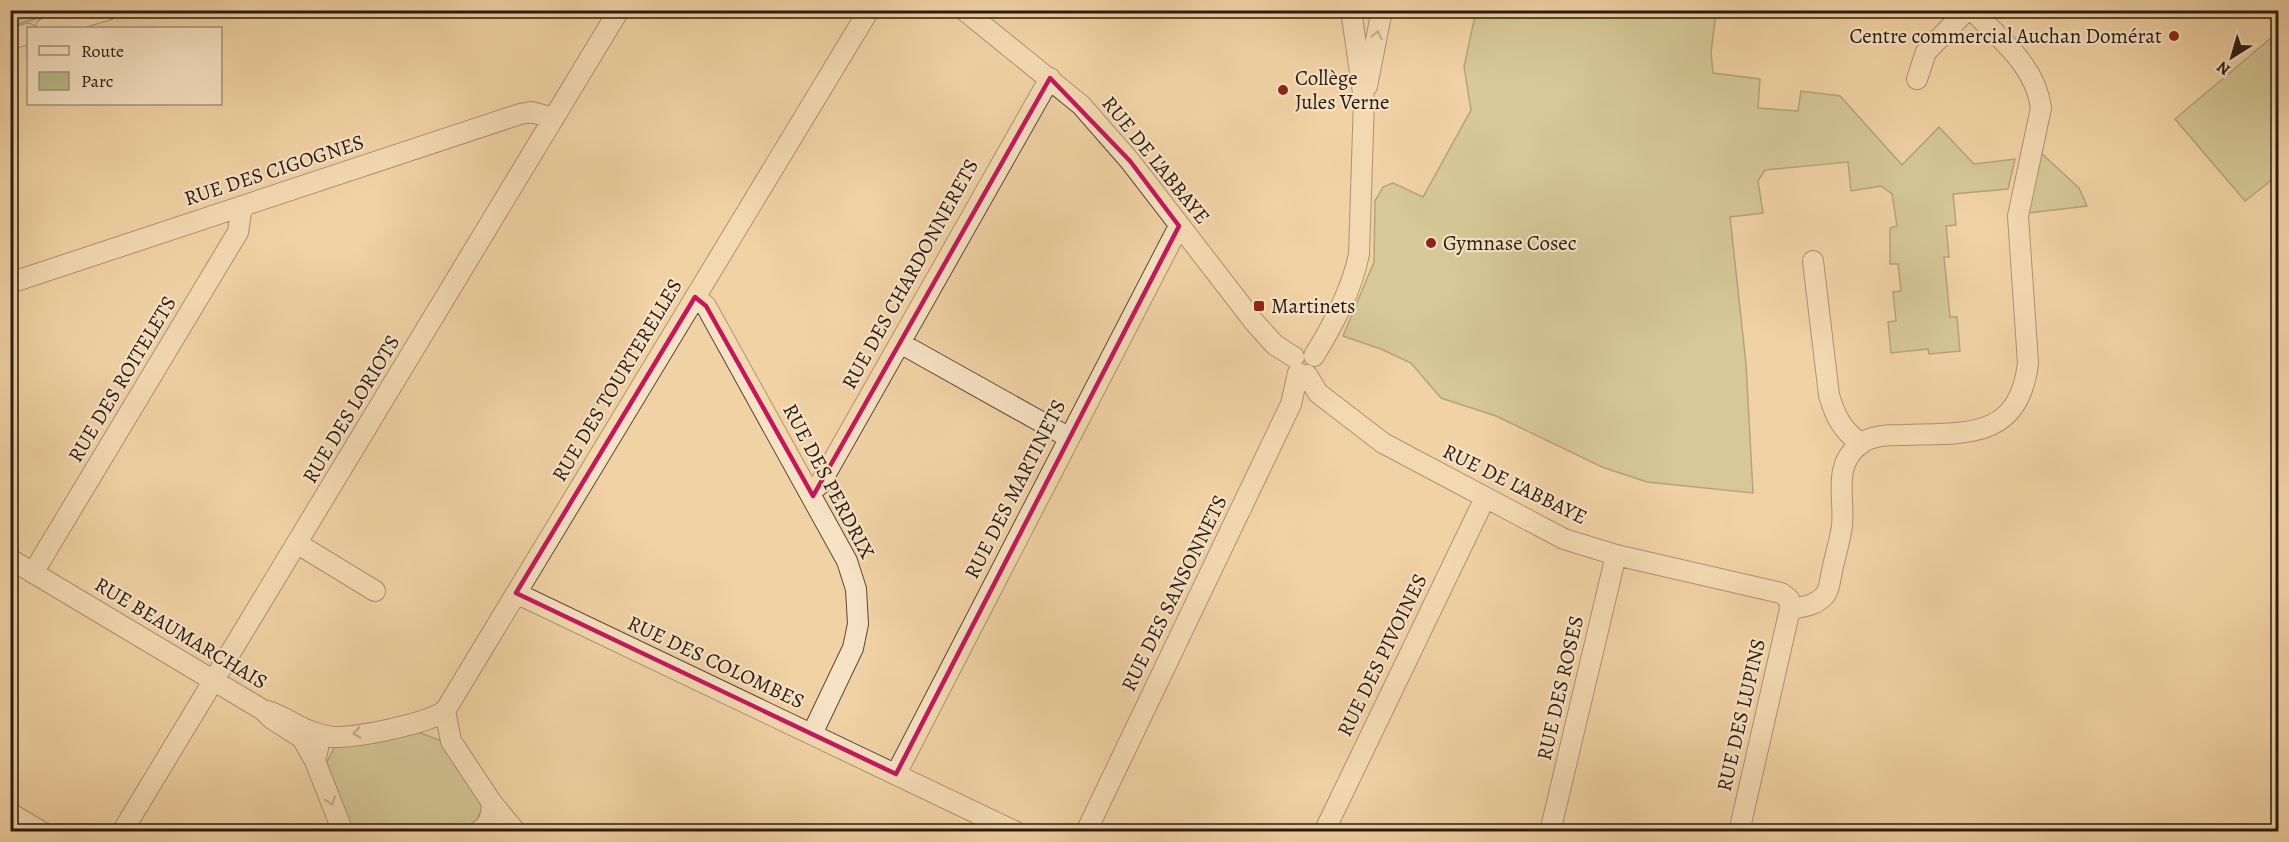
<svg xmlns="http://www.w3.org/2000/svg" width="2289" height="842" viewBox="0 0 2289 842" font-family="Alegreya,serif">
<rect width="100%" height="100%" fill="#f1d2a4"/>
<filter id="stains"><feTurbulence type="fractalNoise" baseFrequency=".00333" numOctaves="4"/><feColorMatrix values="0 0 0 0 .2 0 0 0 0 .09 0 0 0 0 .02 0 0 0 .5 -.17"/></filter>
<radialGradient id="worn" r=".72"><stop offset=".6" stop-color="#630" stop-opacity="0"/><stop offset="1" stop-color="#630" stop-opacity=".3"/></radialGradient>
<!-- green -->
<path fill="#b7bd88" stroke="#706c4c" stroke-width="1.5" d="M 11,11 L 11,10 L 60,11 L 16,25 Z
M 1476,11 L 1709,11 L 1716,13 L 1711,53 L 1713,73 L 1760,79 L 1758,108 L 1798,111 L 1801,91 L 1840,96 L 1902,165 L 1939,127 L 1974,164 L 2015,159 L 2008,189 L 1953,194 L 1956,225 L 1946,226 L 1949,257 L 1944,257 L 1950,317 L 1957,317 L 1960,351 L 1929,354 L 1928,349 L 1891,353 L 1888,322 L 1896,321 L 1893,292 L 1901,291 L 1898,264 L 1890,264 L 1890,228 L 1897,226 L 1892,194 L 1881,186 L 1851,191 L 1848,162 L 1765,170 L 1758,181 L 1763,213 L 1730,217 L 1746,364 L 1753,493 L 1647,482 L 1602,467 L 1496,416 L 1441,398 L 1411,363 L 1381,349 L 1343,336 L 1374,262 L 1375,201 L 1383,187 L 1393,183 L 1423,197 L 1471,110 L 1464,67 Z
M 2278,32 L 2278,175 L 2245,201 L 2175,119 Z
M 2040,152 L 2079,188 L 2087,206 L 2027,213 Z
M 418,732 L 442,741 L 483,807 L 474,827 L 453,831 L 350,831 L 324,768 L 336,744 Z"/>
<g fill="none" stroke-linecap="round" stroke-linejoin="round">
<!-- minor casing -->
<g stroke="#5b4936" stroke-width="22">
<path id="minor" d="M 964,10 L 1081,105 L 1130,161 L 1255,323 L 1275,345 L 1294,357
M 46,28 L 107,10
M 10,39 L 28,34
M 1917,79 L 1926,52 L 1967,10
M 1367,86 L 1382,10
M 1813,261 L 1829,395 C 1835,416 1842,430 1861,444
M 10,283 L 520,114 L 531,112 L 554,118
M 695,297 L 706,306 L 847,561 L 856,589 L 858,624 L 853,648 L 812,734
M 900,343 L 1068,437
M 1314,356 C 1333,325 1352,290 1359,254 L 1364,100 L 1351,10
M 1307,375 L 1318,393 L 1383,443 L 1564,539 L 1616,555 L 1781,593 L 1789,599 L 1790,609 L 1739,832
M 811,492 L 820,484 L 1050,78
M 298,544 L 375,591
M 10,559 L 263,710 L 272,719 L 302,738 L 315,761
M 33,573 L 238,232 L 242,206
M 516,593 L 1016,832
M 1790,609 C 1802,607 1815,606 1824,596 C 1830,590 1830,579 1832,571 C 1835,556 1840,541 1842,526 C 1845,496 1832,466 1860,444 C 1872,435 1889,435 1904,435 C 1966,433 2019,440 2028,363 L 2018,216 L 2041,108 C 2036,66 2000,39 1972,10
M 263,710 C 281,713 293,725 310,731 C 316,733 325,736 332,737 C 357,738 425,724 445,711 L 869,10
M 445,711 L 451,741 L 492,803 L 516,832
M 318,748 L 315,761 L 343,832
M 896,774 L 1179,226
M 10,813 L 42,832
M 122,832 L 619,10
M 478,832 C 490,824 491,817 492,803
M 1086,832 L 1291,404 L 1298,373
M 1324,832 L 1485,498
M 1550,832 L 1616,555"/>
</g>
<!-- minor -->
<use href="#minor" stroke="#f6e2c4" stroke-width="20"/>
</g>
<!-- one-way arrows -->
<defs><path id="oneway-chevron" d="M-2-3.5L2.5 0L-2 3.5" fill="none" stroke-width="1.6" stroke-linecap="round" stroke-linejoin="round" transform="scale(1.5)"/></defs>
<g stroke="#9a8873">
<use href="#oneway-chevron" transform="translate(1377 35) rotate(-79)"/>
<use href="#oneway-chevron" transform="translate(357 733) rotate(172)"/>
<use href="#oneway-chevron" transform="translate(331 801) rotate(69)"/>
</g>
<!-- marked area -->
<path d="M0 0H2289V842H0ZM 1050,78 L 1130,161 L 1179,226 L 896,774 L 516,593 L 695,297 L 706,306 L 813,496 Z" fill="#f1d2a4" fill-opacity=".55" fill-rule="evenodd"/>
<path fill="none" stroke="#c2185b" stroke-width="4.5" stroke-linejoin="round" d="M 1050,78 L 1130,161 L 1179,226 L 896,774 L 516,593 L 695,297 L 706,306 L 813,496 Z"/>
<!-- markers -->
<g fill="#8f2418" stroke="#f6e2c4" stroke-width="2">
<circle cx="2174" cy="36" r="6"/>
<circle cx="1283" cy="90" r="6"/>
<circle cx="1431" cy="243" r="6"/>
<rect x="1253" y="300" width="12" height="12" rx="3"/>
</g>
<g text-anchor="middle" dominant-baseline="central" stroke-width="4.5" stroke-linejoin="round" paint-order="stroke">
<!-- poi labels -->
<g font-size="21" fill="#291b11" stroke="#f6e2c4" text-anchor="start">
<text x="2162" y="36" text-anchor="end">Centre commercial Auchan Domérat</text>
<text x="1295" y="78">Collège<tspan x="1295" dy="24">Jules Verne</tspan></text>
<text x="1443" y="243">Gymnase Cosec</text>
<text x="1271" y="306">Martinets</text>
</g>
<!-- street labels -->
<g font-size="21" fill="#291b11" stroke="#f6e2c4">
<text transform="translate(1156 160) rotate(51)">RUE DE L'ABBAYE</text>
<text transform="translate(274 170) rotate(-18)">RUE DES CIGOGNES</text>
<text transform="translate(910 274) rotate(-61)">RUE DES CHARDONNERETS</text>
<text transform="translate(122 379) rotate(-59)">RUE DES ROITELETS</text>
<text transform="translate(617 380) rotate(-59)">RUE DES TOURTERELLES</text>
<text transform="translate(351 409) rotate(-59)">RUE DES LORIOTS</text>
<text transform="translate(829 481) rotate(62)">RUE DES PERDRIX</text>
<text transform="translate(1515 484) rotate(26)">RUE DE L'ABBAYE</text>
<text transform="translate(1015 489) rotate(-63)">RUE DES MARTINETS</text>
<text transform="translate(1174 593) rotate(-64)">RUE DES SANSONNETS</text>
<text transform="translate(181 633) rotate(31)">RUE BEAUMARCHAIS</text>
<text transform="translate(1382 655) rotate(-64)">RUE DES PIVOINES</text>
<text transform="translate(716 662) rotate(25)">RUE DES COLOMBES</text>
<text transform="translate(1560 688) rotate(-77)">RUE DES ROSES</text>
<text transform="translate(1741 715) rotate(-77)">RUE DES LUPINS</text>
</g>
</g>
<!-- margin -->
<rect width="2289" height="842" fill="none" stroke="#f1d2a4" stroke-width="36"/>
<rect x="12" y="12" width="2265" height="818" fill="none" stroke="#291b11" stroke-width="3"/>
<rect x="18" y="18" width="2253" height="806" fill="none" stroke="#291b11" stroke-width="1.5"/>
<!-- legend -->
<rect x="27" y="27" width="195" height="78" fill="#f6e2c4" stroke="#a4927c" stroke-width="1.5"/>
<rect x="39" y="46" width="30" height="9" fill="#f6e2c4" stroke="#a4927c" stroke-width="1.5"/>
<text x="81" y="57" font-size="18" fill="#291b11">Route</text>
<rect x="39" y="72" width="30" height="18" fill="#b7bd88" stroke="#a4927c" stroke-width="1.5"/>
<text x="81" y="87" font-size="18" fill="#291b11">Parc</text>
<!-- north arrow -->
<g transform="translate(2232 57) rotate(217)" stroke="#f6e2c4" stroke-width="4.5" paint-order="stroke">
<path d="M0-4.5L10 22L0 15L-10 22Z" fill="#291b11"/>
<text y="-9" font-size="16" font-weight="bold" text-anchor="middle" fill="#291b11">N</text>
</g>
<rect width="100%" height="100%" filter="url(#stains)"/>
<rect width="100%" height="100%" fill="url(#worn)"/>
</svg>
